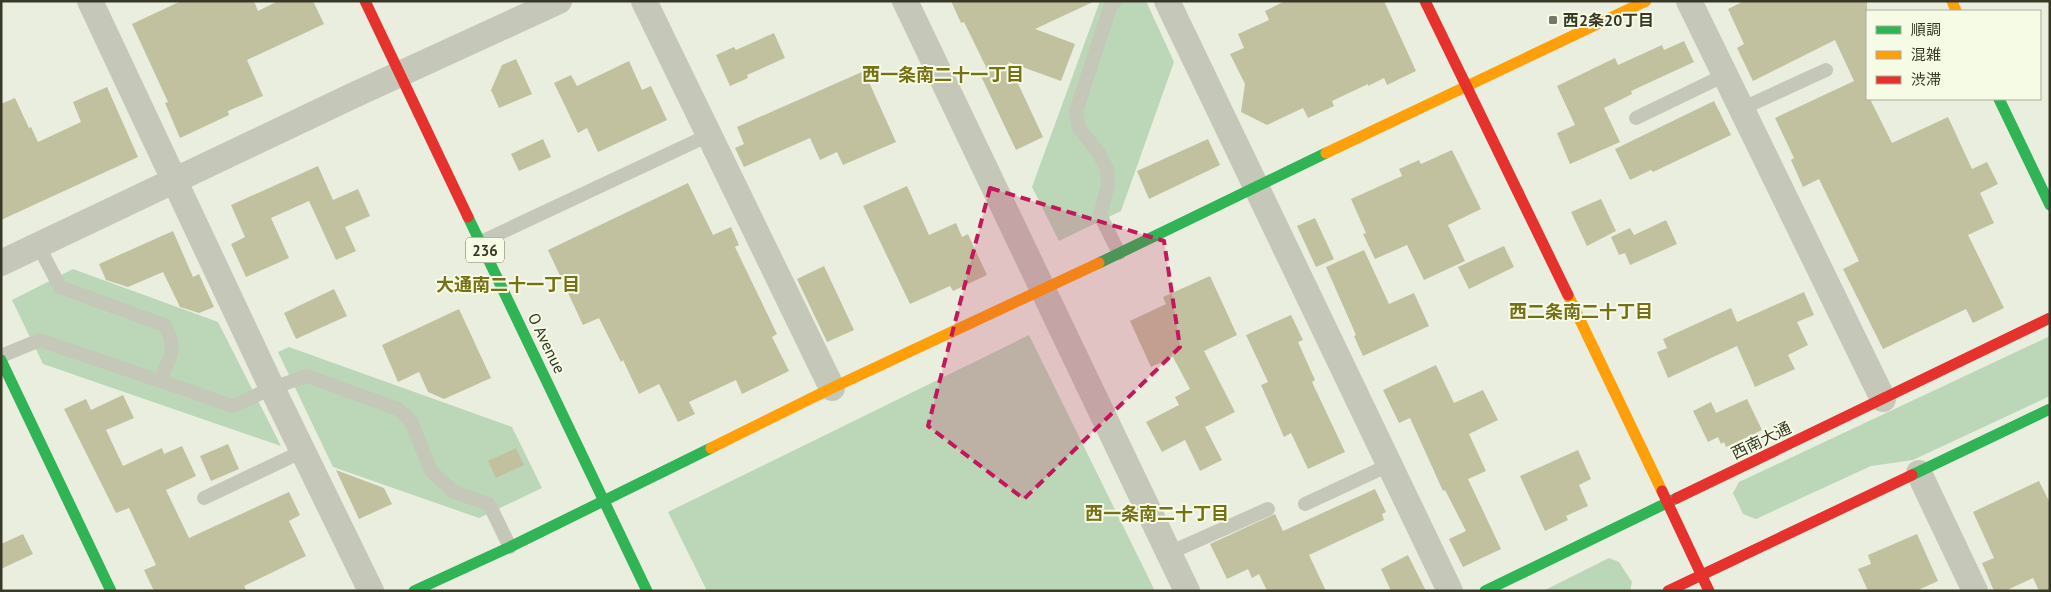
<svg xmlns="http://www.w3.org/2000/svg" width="2051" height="592" viewBox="0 0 2051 592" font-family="'PT Sans','Noto Sans JP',sans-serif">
<rect width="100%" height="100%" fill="#eaeedf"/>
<!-- green -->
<path fill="#bcd7b8" d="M 1100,1 L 1146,1 L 1174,62 L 1121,211 L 1059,241 L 1032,187 Z
M 73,269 L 218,322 L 281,446 L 43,364 L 12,300 Z
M 1029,335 L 1155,591 L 707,591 L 668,512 Z
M 2050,336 L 2050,396 L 1913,460 L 1871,466 L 1756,519 L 1743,514 L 1733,493 L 1739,482 Z
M 289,347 L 512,427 L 542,488 L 479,518 L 333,467 L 278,352 Z
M 1609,558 L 1619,562 L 1632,582 L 1630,591 L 1543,591 Z"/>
<!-- building -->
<path fill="#c2c19f" d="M 181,1 L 254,1 L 258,11 L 278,1 L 313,1 L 324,24 L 247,60 L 263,96 L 228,111 L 229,115 L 180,138 L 165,103 L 168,102 L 132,24 Z
M 951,1 L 1095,1 L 1035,29 L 1075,44 L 1061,81 L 1008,62 L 1043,137 L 1016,150 L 980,74 L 988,71 L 964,22 L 961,23 Z
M 1285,1 L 1384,1 L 1416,71 L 1387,85 L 1384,78 L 1368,86 L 1368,84 L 1332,101 L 1334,106 L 1308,118 L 1303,108 L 1267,125 L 1241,112 L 1245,84 L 1230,54 L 1244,48 L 1238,34 L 1269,20 L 1265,11 Z
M 1744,1 L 1867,1 L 1867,99 L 1870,99 L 1892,143 L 1948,117 L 1972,169 L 1987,162 L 1998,184 L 1980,193 L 1994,223 L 1968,235 L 2004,308 L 1973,323 L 1966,309 L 1883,349 L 1843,269 L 1859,261 L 1819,179 L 1803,187 L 1791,160 L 1794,158 L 1775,118 L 1854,81 L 1835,40 L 1753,81 L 1737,48 L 1744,44 L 1728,9 Z
M 774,33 L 785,58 L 747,75 L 748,78 L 730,86 L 716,55 L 734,47 L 736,50 Z
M 1684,41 L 1694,62 L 1631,91 L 1632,94 L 1604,108 L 1620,142 L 1570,164 L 1557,133 L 1575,125 L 1557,86 L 1615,58 L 1618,65 L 1662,45 L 1664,50 Z
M 516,59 L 532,94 L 499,108 L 491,90 L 502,65 Z
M 629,61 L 642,90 L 651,86 L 667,120 L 598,152 L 587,128 L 578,133 L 554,83 L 571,75 L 577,86 Z
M 864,71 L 896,142 L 843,165 L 837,152 L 820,160 L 810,138 L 744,167 L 735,148 L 744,144 L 737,127 Z
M 107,87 L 138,157 L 1,220 L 1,104 L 15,98 L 29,128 L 31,127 L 38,142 L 81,122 L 73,102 Z
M 1714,101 L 1731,135 L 1653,172 L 1651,170 L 1630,180 L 1615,149 Z
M 543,139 L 551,157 L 519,171 L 511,154 Z
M 1208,139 L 1220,165 L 1149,199 L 1137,171 Z
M 1452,150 L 1481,209 L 1448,225 L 1465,261 L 1424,280 L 1407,245 L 1375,259 L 1363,234 L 1366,233 L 1351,199 L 1402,176 L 1399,169 L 1419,160 L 1421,164 Z
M 318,166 L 333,200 L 358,189 L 370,216 L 345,227 L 356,251 L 336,260 L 309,201 L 271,218 L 289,258 L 246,277 L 231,244 L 245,237 L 231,205 Z
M 688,183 L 713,235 L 731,227 L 739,245 L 735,247 L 777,334 L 772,337 L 789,371 L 742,394 L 736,380 L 689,402 L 695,414 L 678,422 L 659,384 L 639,394 L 623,360 L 621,362 L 599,318 L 583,325 L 548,250 Z
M 907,186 L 929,235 L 956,223 L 962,237 L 968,234 L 987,275 L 953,291 L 950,286 L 910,304 L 863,206 Z
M 1601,199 L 1616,231 L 1587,246 L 1571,212 Z
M 1315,218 L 1334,259 L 1316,267 L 1297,226 Z
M 1666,220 L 1677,244 L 1630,265 L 1625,253 L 1619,255 L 1611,237 L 1630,228 L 1634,235 Z
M 173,231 L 193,277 L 199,274 L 214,307 L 199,313 L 180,307 L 163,272 L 128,287 L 106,280 L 99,264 Z
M 1504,246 L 1514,267 L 1469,289 L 1458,267 Z
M 1364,250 L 1389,304 L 1414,293 L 1429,326 L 1363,356 L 1354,336 L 1356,335 L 1326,267 Z
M 824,266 L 854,330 L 827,342 L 797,279 Z
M 1210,276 L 1237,335 L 1204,351 L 1235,412 L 1205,427 L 1222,460 L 1200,471 L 1185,440 L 1162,452 L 1146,422 L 1179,405 L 1175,397 L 1190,389 L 1173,357 L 1151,367 L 1130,321 L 1166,304 L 1163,297 Z
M 334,289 L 347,316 L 296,339 L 284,313 Z
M 1804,292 L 1814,315 L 1797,322 L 1808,345 L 1788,355 L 1795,369 L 1755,387 L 1737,346 L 1668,378 L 1657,352 L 1667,348 L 1663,339 L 1731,308 L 1737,322 Z
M 459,309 L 491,378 L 444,399 L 428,392 L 419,372 L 398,382 L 382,345 Z
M 1291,315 L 1303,340 L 1298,342 L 1315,380 L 1312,382 L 1345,452 L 1308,469 L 1291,433 L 1284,437 L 1261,385 L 1268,382 L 1246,335 Z
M 1436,365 L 1454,403 L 1483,390 L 1498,420 L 1469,434 L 1486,471 L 1468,479 L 1501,549 L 1463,567 L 1449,539 L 1466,531 L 1445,490 L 1443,491 L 1410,418 L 1399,423 L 1383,390 Z
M 123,395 L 134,418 L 106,430 L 123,466 L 162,448 L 164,454 L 182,446 L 196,476 L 166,490 L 189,538 L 289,492 L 300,515 L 289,521 L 306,556 L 244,586 L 247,591 L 154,591 L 144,570 L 156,565 L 129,508 L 116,513 L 64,409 L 86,399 L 91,410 Z
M 1747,399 L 1762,430 L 1726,447 L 1724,442 L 1721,444 L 1718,437 L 1708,442 L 1693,411 L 1711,402 L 1716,413 Z
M 228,444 L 239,469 L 211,481 L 200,456 Z
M 516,448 L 524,465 L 496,478 L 488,461 Z
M 1578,450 L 1591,479 L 1579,485 L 1588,506 L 1566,516 L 1568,520 L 1545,531 L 1520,476 Z
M 336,470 L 384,488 L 392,504 L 359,519 Z
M 2039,481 L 2050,503 L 2050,591 L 2039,591 L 2033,578 L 2005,591 L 1994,591 L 1982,563 L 1994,558 L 1973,512 Z
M 1375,489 L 1386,512 L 1382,514 L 1384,520 L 1309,555 L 1326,591 L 1267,591 L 1259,574 L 1252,578 L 1248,569 L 1227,579 L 1210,544 L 1275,514 L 1283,531 Z
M 23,534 L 33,554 L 1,569 L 1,544 Z
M 1917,534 L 1938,581 L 1916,591 L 1868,591 L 1858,569 L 1871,564 L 1868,555 Z
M 1408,555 L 1426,591 L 1391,591 L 1381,569 Z"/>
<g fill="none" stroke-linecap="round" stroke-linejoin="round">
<!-- lane -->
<path stroke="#c5c7b8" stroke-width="14" d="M 1115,1 L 1111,5 L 1076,111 L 1079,128 L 1098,152 L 1107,169 L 1108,185 L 1100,215 L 1119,253
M 1741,109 L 1826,70
M 1636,118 L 1725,75
M 481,242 L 709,135
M 38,245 L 60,287 L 164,325 C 179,348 170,358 159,381
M 1,356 L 40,340 L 233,406 L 272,388 L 307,376 L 398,409 L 411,421 L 431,471 L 454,492 L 489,504 L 510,547
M 204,498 L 303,451
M 1305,504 L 1389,465
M 1169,553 L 1268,509"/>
<!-- street -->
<path stroke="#c5c7b8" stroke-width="26" d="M 90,1 L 272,388 L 371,591
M 644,1 L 832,388
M 905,1 L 1187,591
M 1167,1 L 1450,591
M 1689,1 L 1883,399
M 1,263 L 352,96 L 559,1
M 1919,473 L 1975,591"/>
<!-- fast -->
<path stroke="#30b455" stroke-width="11" d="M 1999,99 L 2050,205
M 468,217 L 647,591
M 1099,263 L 1326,153
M 1,360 L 111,591
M 1912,475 L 2050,409
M 414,591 L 510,547 L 711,448
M 1485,591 L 1677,498"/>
<!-- slow -->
<path stroke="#ff9f0a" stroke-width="11" d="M 1952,1 L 1956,11
M 1326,153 L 1646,1
M 1568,295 L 1662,491
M 711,448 L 832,388 L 1099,263"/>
<!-- jam -->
<path stroke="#e5322d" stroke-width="11" d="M 365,1 L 468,217
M 1425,1 L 1568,295
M 1662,491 L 1709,591
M 1677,498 L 2050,318
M 1668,591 L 1912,475"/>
</g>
<!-- marked area -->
<path fill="#c2185b" fill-opacity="0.2" stroke="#c2185b" stroke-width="4" stroke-dasharray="10 6" stroke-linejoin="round" d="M 990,188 L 1164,241 L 1180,347 L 1024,499 L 928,426 Z"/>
<!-- markers -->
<rect fill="#767867" stroke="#f6fbe6" stroke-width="2" x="1548" y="15" width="10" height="10" rx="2.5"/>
<g text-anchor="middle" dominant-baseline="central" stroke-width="4" stroke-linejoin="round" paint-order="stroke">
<!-- shield labels -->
<rect fill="#f6fbe6" stroke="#717260" stroke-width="1" x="466" y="237.5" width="38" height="25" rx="4"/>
<g font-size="15" font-weight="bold" fill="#383826">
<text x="485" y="250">236</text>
</g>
<!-- poi labels -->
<g font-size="16" font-weight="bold" fill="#383826" stroke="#f6fbe6" text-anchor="start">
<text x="1563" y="20">西2条20丁目</text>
</g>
<!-- street labels -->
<g font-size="16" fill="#383826" stroke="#f6fbe6">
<text transform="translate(547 343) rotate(64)">O Avenue</text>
<text transform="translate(1761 440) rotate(-26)">西南大通</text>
</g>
<!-- neighbourhood labels -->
<g font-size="18" font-weight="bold" fill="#767116" stroke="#f6fbe6">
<text x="943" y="74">西一条南二十一丁目</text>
<text x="508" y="284">大通南二十一丁目</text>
<text x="1581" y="311">西二条南二十丁目</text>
<text x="1157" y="513">西一条南二十丁目</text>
</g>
</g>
<!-- border -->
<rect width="2051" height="592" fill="none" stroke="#383826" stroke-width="5"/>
<!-- legend -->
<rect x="1866" y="10" width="175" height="90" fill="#f6fbe6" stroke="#aaad99"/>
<rect x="1876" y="26" width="25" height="8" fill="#30b455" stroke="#aaad99"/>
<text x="1911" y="35" font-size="15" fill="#383826">順調</text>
<rect x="1876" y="51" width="25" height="8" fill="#ff9f0a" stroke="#aaad99"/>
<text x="1911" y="60" font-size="15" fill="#383826">混雑</text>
<rect x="1876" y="76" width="25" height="8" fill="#e5322d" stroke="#aaad99"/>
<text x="1911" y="85" font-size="15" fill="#383826">渋滞</text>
</svg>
